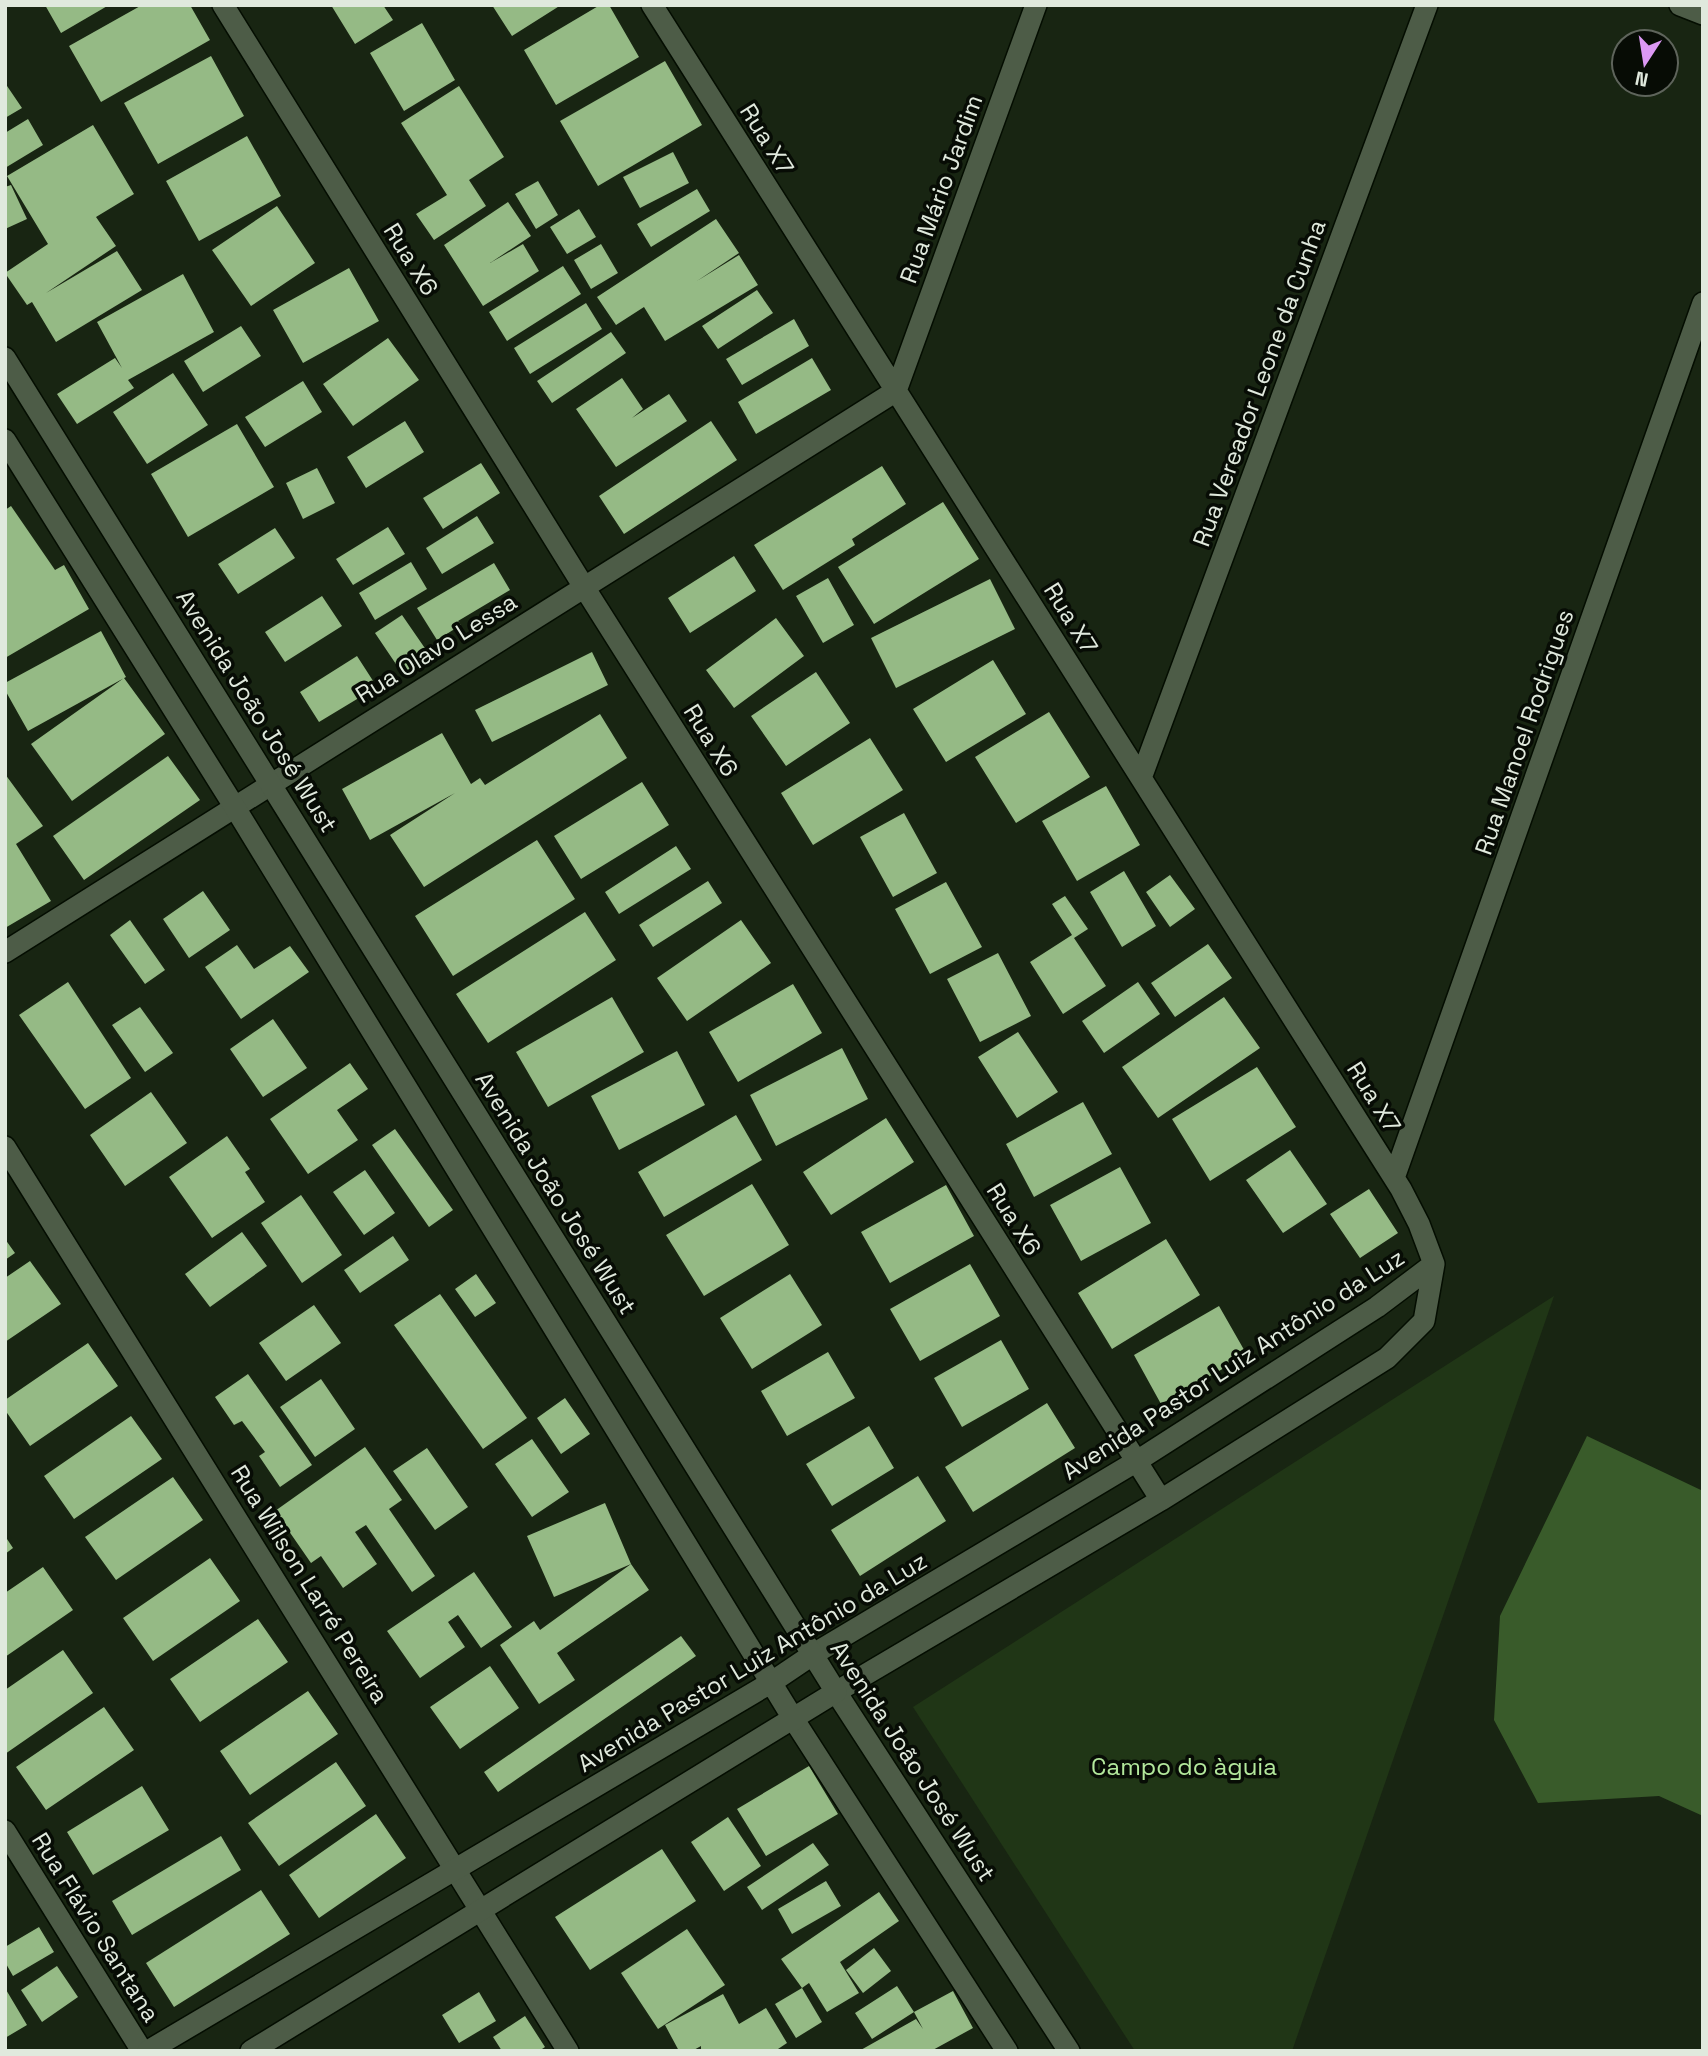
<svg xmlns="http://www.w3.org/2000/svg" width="1708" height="2056" viewBox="0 0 1708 2056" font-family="'Space Grotesk',sans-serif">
<rect width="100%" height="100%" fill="#182512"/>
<!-- green -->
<path fill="#203616" d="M 1554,1296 L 1292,2051 L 1135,2051 L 913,1707 Z"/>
<!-- water -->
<path fill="#395b2a" d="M 1587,1436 L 1703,1491 L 1703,1816 L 1659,1796 L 1538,1803 L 1494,1720 L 1500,1616 Z"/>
<!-- building -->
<path fill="#95ba85" d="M 45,5 L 109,5 L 61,33 Z
M 142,5 L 190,5 L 210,40 L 101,102 L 69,46 Z
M 331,5 L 383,5 L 393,20 L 355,44 Z
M 492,5 L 561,5 L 512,36 Z
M 600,5 L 609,5 L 639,57 L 556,105 L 524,50 Z
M 422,23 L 455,80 L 404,111 L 370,53 Z
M 211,56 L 244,116 L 158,164 L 124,103 Z
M 665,61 L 702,125 L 598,186 L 560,121 Z
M 5,83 L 22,108 L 5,118 Z
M 459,86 L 504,157 L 469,180 L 486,206 L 434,240 L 416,214 L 447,195 L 401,123 Z
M 28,119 L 43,145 L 5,168 L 5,133 Z
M 93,125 L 134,194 L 96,217 L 116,246 L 46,293 L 117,251 L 142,290 L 56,342 L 32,302 L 27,305 L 5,273 L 48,244 L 7,176 Z
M 247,136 L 281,196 L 199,241 L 166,181 Z
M 673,152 L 689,183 L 640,208 L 623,177 Z
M 538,181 L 558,215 L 536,229 L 515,194 Z
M 11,185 L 27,219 L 5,229 L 5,187 Z
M 697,189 L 710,211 L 651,247 L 637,224 Z
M 508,202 L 531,236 L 490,263 L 523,244 L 539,271 L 483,306 L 444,245 Z
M 277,206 L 315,263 L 251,306 L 212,250 Z
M 579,209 L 596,237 L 567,254 L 550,227 Z
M 716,219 L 739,253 L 697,281 L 739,255 L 758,285 L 665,341 L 644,307 L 616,325 L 597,297 Z
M 601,244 L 618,273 L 591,289 L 574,260 Z
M 563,266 L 581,294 L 507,341 L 489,312 Z
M 349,268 L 379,321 L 303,363 L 273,310 Z
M 183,274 L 214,332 L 128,380 L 134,388 L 77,424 L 57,394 L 115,358 L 122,368 L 97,322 Z
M 757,290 L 773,313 L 718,349 L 702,326 Z
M 586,303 L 602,329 L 530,374 L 514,348 Z
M 794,319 L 809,346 L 742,385 L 726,359 Z
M 241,326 L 261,356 L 203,392 L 184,361 Z
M 611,332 L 626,353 L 552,403 L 537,381 Z
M 388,338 L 419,380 L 353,426 L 323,384 Z
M 812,358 L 831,390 L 756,434 L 738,402 Z
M 173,373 L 208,425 L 147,464 L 113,412 Z
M 622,378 L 643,409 L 632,418 L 669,394 L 687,421 L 616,467 L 576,409 Z
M 303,381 L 322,412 L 265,447 L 245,417 Z
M 405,421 L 424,452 L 366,488 L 347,457 Z
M 711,421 L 737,460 L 624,534 L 599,496 Z
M 237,424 L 274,487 L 188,537 L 151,474 Z
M 481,463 L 500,493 L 443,529 L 423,498 Z
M 882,466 L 906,504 L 852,539 L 855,545 L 783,590 L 754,545 Z
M 317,468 L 335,503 L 303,519 L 286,483 Z
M 943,502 L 979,559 L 874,624 L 838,567 Z
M 11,506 L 55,570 L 64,565 L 89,609 L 5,658 L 5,510 Z
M 477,516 L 494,543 L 442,574 L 426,548 Z
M 388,527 L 405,554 L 353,585 L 336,559 Z
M 275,528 L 295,558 L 238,594 L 218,564 Z
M 734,556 L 756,591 L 690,633 L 668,598 Z
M 411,562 L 427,589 L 375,620 L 359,593 Z
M 494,563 L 510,590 L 458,621 L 461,625 L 437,640 L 417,608 Z
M 828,578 L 854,625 L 823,643 L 796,596 Z
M 990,579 L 1015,629 L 896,688 L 871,638 Z
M 322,596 L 342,626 L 285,662 L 265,632 Z
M 402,615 L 431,657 L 404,676 L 375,633 Z
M 776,618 L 804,656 L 734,708 L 706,670 Z
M 101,631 L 126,677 L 28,731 L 5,690 L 5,683 Z
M 592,652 L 608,685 L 492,742 L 475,710 Z
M 357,656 L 377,687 L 319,722 L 300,692 Z
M 993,660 L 1026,714 L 946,762 L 913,709 Z
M 816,672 L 850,723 L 786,766 L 751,716 Z
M 124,678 L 165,734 L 72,801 L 31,744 Z
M 1049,712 L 1090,777 L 1016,823 L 975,757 Z
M 600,714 L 627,758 L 424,887 L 390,835 L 455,793 L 370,840 L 342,789 L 442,733 L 471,784 L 480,778 L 485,785 Z
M 870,738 L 903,790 L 813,845 L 781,793 Z
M 168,756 L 200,800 L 84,880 L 53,836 Z
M 5,774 L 43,826 L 16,844 L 51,901 L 5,928 Z
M 642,782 L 669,825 L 581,879 L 554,836 Z
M 1106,786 L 1140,845 L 1077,881 L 1042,821 Z
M 904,813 L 937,873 L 893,897 L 860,837 Z
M 537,840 L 575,899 L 453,976 L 415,916 Z
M 676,846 L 691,869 L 619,914 L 605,892 Z
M 1124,871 L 1156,926 L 1122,947 L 1090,892 Z
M 1170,875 L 1195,909 L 1170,927 L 1146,892 Z
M 708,881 L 722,903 L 653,947 L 639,925 Z
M 946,882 L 982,947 L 930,974 L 895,909 Z
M 203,891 L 230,930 L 189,958 L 163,919 Z
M 1065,896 L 1088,929 L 1074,938 L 1106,986 L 1063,1014 L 1030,962 L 1072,935 L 1052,904 Z
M 585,912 L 616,960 L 488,1043 L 456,994 Z
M 130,920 L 165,970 L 145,984 L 110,935 Z
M 741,920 L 771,963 L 687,1021 L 657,978 Z
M 1208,944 L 1232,978 L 1175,1017 L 1151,983 Z
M 237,945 L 254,969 L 290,946 L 309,972 L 241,1019 L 205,967 Z
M 998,953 L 1031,1016 L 980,1042 L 947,979 Z
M 68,982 L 131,1078 L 85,1109 L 19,1015 Z
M 1138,982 L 1160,1014 L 1104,1053 L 1082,1021 Z
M 793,984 L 822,1033 L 738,1082 L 709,1032 Z
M 612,997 L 644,1052 L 548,1107 L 516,1052 Z
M 1224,997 L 1260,1048 L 1158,1118 L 1122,1067 Z
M 140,1007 L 173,1053 L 145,1072 L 112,1025 Z
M 273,1019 L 307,1068 L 263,1097 L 230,1049 Z
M 1018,1032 L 1058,1092 L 1017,1118 L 978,1057 Z
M 842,1048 L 868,1099 L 776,1146 L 750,1095 Z
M 677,1051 L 705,1105 L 619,1150 L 591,1096 Z
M 350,1063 L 368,1089 L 337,1110 L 358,1140 L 308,1174 L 270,1119 Z
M 1257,1067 L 1296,1127 L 1210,1181 L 1172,1119 Z
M 151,1092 L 187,1143 L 125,1186 L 90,1135 Z
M 1083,1102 L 1112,1154 L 1034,1197 L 1006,1144 Z
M 736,1115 L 762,1160 L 664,1217 L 638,1172 Z
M 886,1118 L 914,1162 L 831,1215 L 803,1172 Z
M 395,1129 L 453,1210 L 429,1227 L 372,1145 Z
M 227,1136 L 250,1169 L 245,1172 L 265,1202 L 212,1238 L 169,1177 Z
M 1290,1150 L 1327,1204 L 1283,1233 L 1246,1180 Z
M 1120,1167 L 1151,1223 L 1081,1261 L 1050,1205 Z
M 365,1170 L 395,1213 L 364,1235 L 333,1192 Z
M 752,1184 L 789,1245 L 704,1296 L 666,1235 Z
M 946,1185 L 974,1236 L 890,1283 L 861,1232 Z
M 1369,1189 L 1398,1233 L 1360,1258 L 1330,1214 Z
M 301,1195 L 342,1255 L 302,1283 L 261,1223 Z
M 242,1232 L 267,1266 L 210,1307 L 185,1274 Z
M 393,1236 L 409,1260 L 360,1293 L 344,1270 Z
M 5,1239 L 15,1253 L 5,1260 Z
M 1166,1239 L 1200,1295 L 1112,1349 L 1078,1293 Z
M 30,1261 L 61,1304 L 5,1342 L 5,1278 Z
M 970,1264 L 1000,1316 L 920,1361 L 890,1309 Z
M 476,1274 L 496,1303 L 475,1317 L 455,1289 Z
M 790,1274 L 822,1325 L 752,1369 L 720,1318 Z
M 440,1294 L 527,1418 L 483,1449 L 394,1325 Z
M 314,1305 L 341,1343 L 286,1381 L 259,1343 Z
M 1219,1306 L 1247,1355 L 1161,1404 L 1134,1355 Z
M 1001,1340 L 1029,1389 L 962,1427 L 934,1378 Z
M 88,1343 L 118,1386 L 30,1446 L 5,1410 L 5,1400 Z
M 828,1352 L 855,1398 L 787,1436 L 761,1391 Z
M 248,1374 L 312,1465 L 280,1487 L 259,1456 L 265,1452 L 242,1421 L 234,1425 L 215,1397 Z
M 321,1379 L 355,1429 L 315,1457 L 280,1407 Z
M 565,1398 L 590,1434 L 561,1454 L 537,1418 Z
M 1047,1403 L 1075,1448 L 973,1512 L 945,1467 Z
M 131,1416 L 162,1459 L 74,1519 L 44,1476 Z
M 869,1426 L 894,1468 L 832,1506 L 806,1464 Z
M 532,1439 L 569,1492 L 532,1517 L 495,1464 Z
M 365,1447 L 402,1500 L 389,1509 L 435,1576 L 412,1592 L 366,1525 L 355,1532 L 377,1564 L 343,1588 L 321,1556 L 311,1563 L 275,1511 Z
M 427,1448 L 468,1507 L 435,1530 L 393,1471 Z
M 918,1476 L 946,1521 L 860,1576 L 831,1530 Z
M 173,1477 L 203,1520 L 116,1580 L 85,1537 Z
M 605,1503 L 631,1564 L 554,1597 L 527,1536 Z
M 5,1536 L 13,1548 L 5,1554 Z
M 210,1558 L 240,1601 L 153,1661 L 123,1618 Z
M 631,1564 L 649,1590 L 557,1653 L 575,1680 L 539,1704 L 500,1645 L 534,1621 L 540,1630 Z
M 43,1567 L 73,1610 L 5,1657 L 5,1593 Z
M 474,1572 L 512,1627 L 481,1648 L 458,1615 L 448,1622 L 465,1647 L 420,1678 L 387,1631 Z
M 258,1619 L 288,1662 L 200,1722 L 170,1679 Z
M 681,1636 L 696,1656 L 498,1792 L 484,1772 Z
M 63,1650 L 93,1693 L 5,1754 L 5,1690 Z
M 490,1666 L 519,1708 L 460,1749 L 430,1707 Z
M 308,1691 L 338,1734 L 250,1795 L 220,1751 Z
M 104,1707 L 134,1750 L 46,1810 L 16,1767 Z
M 336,1762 L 366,1806 L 279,1866 L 248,1823 Z
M 809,1766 L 838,1814 L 766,1856 L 737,1809 Z
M 142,1786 L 169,1830 L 93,1875 L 67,1832 Z
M 376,1814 L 406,1858 L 319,1918 L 289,1875 Z
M 728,1817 L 761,1866 L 724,1891 L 691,1842 Z
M 221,1836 L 241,1870 L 132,1935 L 112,1901 Z
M 813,1843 L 829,1865 L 762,1910 L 747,1887 Z
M 662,1849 L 696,1901 L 590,1970 L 555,1917 Z
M 826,1881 L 841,1906 L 792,1934 L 778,1909 Z
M 261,1890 L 290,1934 L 174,2007 L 146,1963 Z
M 879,1892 L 899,1921 L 840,1962 L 859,1993 L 827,2012 L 809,1983 L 802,1988 L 781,1959 Z
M 39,1927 L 54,1952 L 13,1976 L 5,1962 L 5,1947 Z
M 687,1929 L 725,1985 L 658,2029 L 621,1973 Z
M 874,1948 L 891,1971 L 863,1993 L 846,1970 Z
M 57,1966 L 78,1997 L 42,2022 L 21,1990 Z
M 897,1986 L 914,2012 L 872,2039 L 855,2013 Z
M 5,1988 L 27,2025 L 5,2038 Z
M 802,1988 L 822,2022 L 796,2038 L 775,2004 Z
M 953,1991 L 973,2028 L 931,2051 L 859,2051 L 916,2019 L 923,2029 L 914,2012 Z
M 479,1992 L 496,2021 L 459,2043 L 442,2015 Z
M 723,1994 L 739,2024 L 766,2008 L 787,2043 L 775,2051 L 701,2051 L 701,2046 L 692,2051 L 679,2051 L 665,2025 Z
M 525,2016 L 545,2047 L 539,2051 L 502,2051 L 493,2037 Z"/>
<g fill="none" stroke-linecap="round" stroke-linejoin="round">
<!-- street casing -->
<g stroke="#040d01" stroke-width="24">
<path id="street" d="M 223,5 L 584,587 L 1161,1500
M 652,5 L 1401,1189 L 1419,1224 L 1434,1264 L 1424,1321 L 1387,1358 L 1161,1500 L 836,1692 L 1069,2051
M 1680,5 L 1703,14
M 1141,778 L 1427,5
M 5,952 L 896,391 L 1036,5
M 5,1147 L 568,2051
M 1394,1178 L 1703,303
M 812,1655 L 1137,1461 L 1377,1307 L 1434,1264
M 794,1720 L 1007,2051
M 5,1831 L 142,2051"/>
</g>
<!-- secondary casing -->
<g stroke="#040d01" stroke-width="24">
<path id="secondary" d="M 5,358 L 836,1692 L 251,2051
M 5,440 L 234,806 L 794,1720
M 148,2051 L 772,1682 L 812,1655"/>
</g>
<!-- street -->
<use href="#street" stroke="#4d5c47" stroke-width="21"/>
<!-- secondary -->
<use href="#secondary" stroke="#4d5c47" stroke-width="21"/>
</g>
<g text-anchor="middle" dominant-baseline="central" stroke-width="7" stroke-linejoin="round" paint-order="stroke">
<!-- street labels -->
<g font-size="24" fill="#e0e9dd" stroke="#070c05">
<text transform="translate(767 139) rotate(58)">Rua X7</text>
<text transform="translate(941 189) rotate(-70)">Rua Mário Jardim</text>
<text transform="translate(411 259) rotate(58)">Rua X6</text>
<text transform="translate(1259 383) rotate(-70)">Rua Vereador Leone da Cunha</text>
<text transform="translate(1071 618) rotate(58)">Rua X7</text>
<text transform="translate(436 648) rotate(-32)">Rua Olavo Lessa</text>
<text transform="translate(257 711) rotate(58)">Avenida João José Wust</text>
<text transform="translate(1524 732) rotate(-71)">Rua Manoel Rodrigues</text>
<text transform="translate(711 740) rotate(58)">Rua X6</text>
<text transform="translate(1374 1097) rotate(58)">Rua X7</text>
<text transform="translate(556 1193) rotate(58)">Avenida João José Wust</text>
<text transform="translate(1014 1219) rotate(58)">Rua X6</text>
<text transform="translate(1233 1364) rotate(-33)">Avenida Pastor Luiz Antônio da Luz</text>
<text transform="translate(310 1584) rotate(58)">Rua Wilson Larré Pereira</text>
<text transform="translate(752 1662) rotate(-31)">Avenida Pastor Luiz Antônio da Luz</text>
<text transform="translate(913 1761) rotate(57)">Avenida João José Wust</text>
<text transform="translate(96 1927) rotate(58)">Rua Flávio Santana</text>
</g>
<!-- park labels -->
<g font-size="24" fill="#b3e89c" stroke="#070c05">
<text x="1184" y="1766">Campo do àguia</text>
</g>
</g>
<!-- border -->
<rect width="1708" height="2056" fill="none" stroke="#e0e9dd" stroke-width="14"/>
<!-- north arrow -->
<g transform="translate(1645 63) rotate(192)"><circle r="33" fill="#070c05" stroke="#5e645b" stroke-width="2"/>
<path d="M0-5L12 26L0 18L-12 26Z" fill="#dc99f4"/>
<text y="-10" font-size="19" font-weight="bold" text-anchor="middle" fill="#e0e9dd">N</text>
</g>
</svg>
